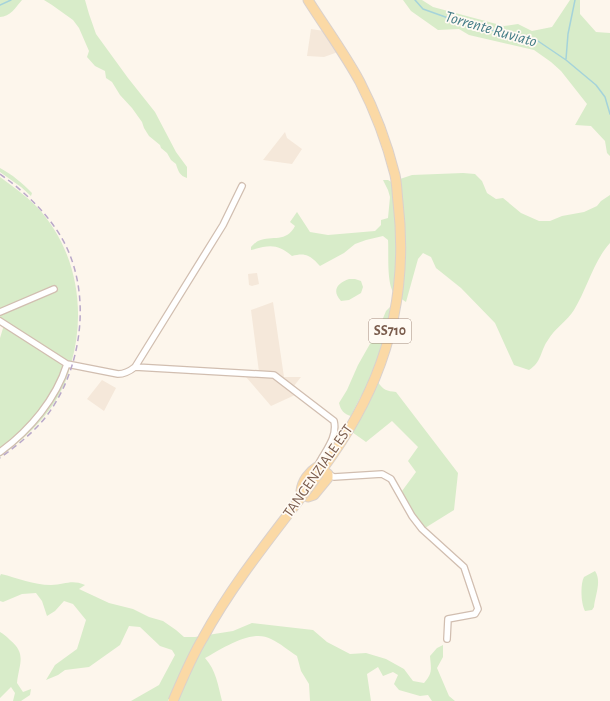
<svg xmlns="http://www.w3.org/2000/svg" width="610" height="701" viewBox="0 0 610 701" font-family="'Alegreya Sans',sans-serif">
<rect width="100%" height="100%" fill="#fdf6ec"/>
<!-- residential -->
<path fill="#f5e8da" d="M 311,29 L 324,31 L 338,52 L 324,57 L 307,56 Z
M 285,132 L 287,138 L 302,149 L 292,164 L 263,160 Z
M 257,273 L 259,284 L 252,286 L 249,285 L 248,274 Z
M 273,302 L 284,377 L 301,377 L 290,391 L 295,395 L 271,406 L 246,377 L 259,372 L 251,310 Z
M 102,380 L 116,388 L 104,411 L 87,399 Z"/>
<!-- green -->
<path fill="#d8ecc9" d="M 0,0 L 22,0 C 16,7 10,17 0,17 Z
M 44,0 L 85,0 L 89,14 L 96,34 L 128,78 L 155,112 L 176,152 L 187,167 L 187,178 C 180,176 178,171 176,164 L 171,160 L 167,153 L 161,148 L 160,145 L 149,136 L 144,128 L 142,122 L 132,108 L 120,95 L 112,82 L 106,78 L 105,71 L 95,66 L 87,57 L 89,51 L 79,28 L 73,20 L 52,5 Z
M 403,0 L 422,0 L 433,7 L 504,26 L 518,24 L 532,31 L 552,27 L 570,0 L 580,0 L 580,14 L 596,32 L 610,33 L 610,156 L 607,153 L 605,141 L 591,126 L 575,125 L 587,104 L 561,71 L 551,62 L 534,50 L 469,35 L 459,29 L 438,30 L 411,11 Z
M 0,168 C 13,175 22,183 32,193 L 31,196 L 21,187 L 0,172 Z
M 463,173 L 475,174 L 482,181 L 487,193 L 496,199 L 503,198 L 521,213 L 539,221 L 550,221 L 562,216 L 584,212 L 597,206 L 601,201 L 610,195 L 610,243 C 593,262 587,289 574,310 C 567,321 555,328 548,340 C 540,351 542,362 529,370 L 514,365 L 495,323 L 461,288 L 436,268 L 431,257 L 423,253 L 418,259 L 406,302 L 400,298 L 400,179 L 412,175 Z
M 0,177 C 12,186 25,195 36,206 C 76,248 87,309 71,364 L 0,320 Z
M 383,180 L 388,180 L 393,183 L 398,242 L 395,294 C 386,286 389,253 388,240 L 383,236 L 366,240 L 355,244 L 344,253 L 320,266 C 311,256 306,252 292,256 C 277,243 269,245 251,250 L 251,247 C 253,245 256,242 258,241 C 273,235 286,243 295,226 L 290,222 L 297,212 L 310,232 L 328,235 L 375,231 L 381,225 L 381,220 L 388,218 L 390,197 L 388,190 Z
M 349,279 L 355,279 L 361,281 L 363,287 L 361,293 L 349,300 L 341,301 C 331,290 338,283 349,279 Z
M 390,307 L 388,325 L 370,381 L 360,398 L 351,416 C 344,414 341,411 339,403 L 347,390 L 358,365 L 379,328 L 386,311 Z
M 4,325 L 70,367 C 61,405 30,435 0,457 L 0,338 Z
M 378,382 C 383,390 387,391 396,392 L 458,473 L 454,510 L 425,528 L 411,512 L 402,491 L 416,472 L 408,461 L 418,447 L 392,421 L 366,442 L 352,432 Z
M 595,571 C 602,581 595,596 594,607 L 592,610 L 585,611 C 581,604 580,584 584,577 Z
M 1,574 C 18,578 33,585 51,585 C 65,585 71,579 85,585 L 79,589 L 109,603 L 133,609 L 149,617 L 163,621 L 176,630 L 184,637 L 195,637 L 233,631 L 252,623 L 313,630 L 327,642 L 350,654 L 366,653 L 386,659 L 404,669 L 413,681 L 424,683 C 433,673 431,669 430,656 L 437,648 L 443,645 L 443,657 L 437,668 L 449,696 L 455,701 L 432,701 L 428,695 L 420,696 L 399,690 L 394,684 L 398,675 L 393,672 L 383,676 L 378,667 L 367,674 L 371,701 L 310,701 L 309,684 L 301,671 L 297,656 C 289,651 280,643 271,639 C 252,628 222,649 205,658 C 216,670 218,685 222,701 L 172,701 L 171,694 L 168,701 L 131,701 L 159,685 L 175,655 L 172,650 L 160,646 L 140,627 L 129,626 L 120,645 L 89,667 L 65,670 L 58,675 L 46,680 L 55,665 L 77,649 L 86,620 L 73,604 L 64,601 L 55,611 L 47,616 L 42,601 L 36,593 L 22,594 L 3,602 L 0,601 L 0,576 Z
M 0,632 C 4,634 7,637 10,640 C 27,654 19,664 17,683 L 23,692 L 31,689 L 30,695 L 21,701 L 13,701 L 15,693 L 11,687 L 0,698 Z"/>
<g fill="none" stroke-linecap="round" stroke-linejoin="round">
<!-- stream -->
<path stroke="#a5d3da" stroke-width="1.5" d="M 415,0 L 423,9 L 451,19 L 495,31 L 535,39 L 566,60 L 596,85 L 605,97 L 610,114
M 0,5 L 11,0
M 566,59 L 568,34 L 575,0"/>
<!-- street casing -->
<g stroke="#d1beb0" stroke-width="8">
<path id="street" d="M 0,312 L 54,289
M 0,321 L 67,364 L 118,374 C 124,374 130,371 135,367 L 223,225 L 242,186
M 135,367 L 274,375 L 334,421 C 338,438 324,452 317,467
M 0,452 C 30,430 56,399 67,364
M 328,474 L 334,477 L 382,474 L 391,479 L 412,516 L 422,529 L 464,567 L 478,609 L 475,614 L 448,619 L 447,639"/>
</g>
<!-- primary casing -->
<g stroke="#dad1cd" stroke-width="11">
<path id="primary" d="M 308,0 C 325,27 345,54 360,82 C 375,111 387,143 395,175 C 397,184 397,194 398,202 C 405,261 398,322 375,378 C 360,414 339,448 315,479
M 317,467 L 328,474 L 328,478 L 314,495 L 308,497 L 301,491 C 302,481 309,472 317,467 Z"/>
</g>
<!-- street -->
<use href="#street" stroke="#fff" stroke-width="5.5"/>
<!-- primary -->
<use href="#primary" stroke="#fbd9a5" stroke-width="9"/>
<!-- rail -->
<path stroke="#b9a8c9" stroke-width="1.5" stroke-dasharray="6 4" stroke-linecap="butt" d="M 0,174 C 22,190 41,207 56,229 C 94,283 85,367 45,418 C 32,434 16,446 0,458"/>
<!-- primary-bridge casing -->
<g stroke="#dad1cd" stroke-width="11" stroke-linecap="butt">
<path id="primary-bridge" d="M 173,701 C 182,680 191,658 203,638 C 234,581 276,531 315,479"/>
</g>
<!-- primary-bridge -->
<use href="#primary-bridge" stroke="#fbd9a5" stroke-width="9"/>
</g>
<g text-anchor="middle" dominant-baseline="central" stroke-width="3.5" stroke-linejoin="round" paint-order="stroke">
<!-- shield labels -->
<rect fill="#fffaf3" stroke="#a28b7f" stroke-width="1" x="369" y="319" width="42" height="24" rx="3"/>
<g font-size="14" font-weight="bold" fill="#7a5c4d">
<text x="390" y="331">SS710</text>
</g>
<!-- street labels -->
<g font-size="15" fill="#7a5c4d" stroke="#fffaf3">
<text transform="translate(318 471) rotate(-55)">TANGENZIALE EST</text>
</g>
<!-- water labels -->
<g font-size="16" font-style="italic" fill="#437c86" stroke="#fffaf3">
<text transform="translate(491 29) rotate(16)">Torrente Ruviato</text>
</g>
</g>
</svg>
